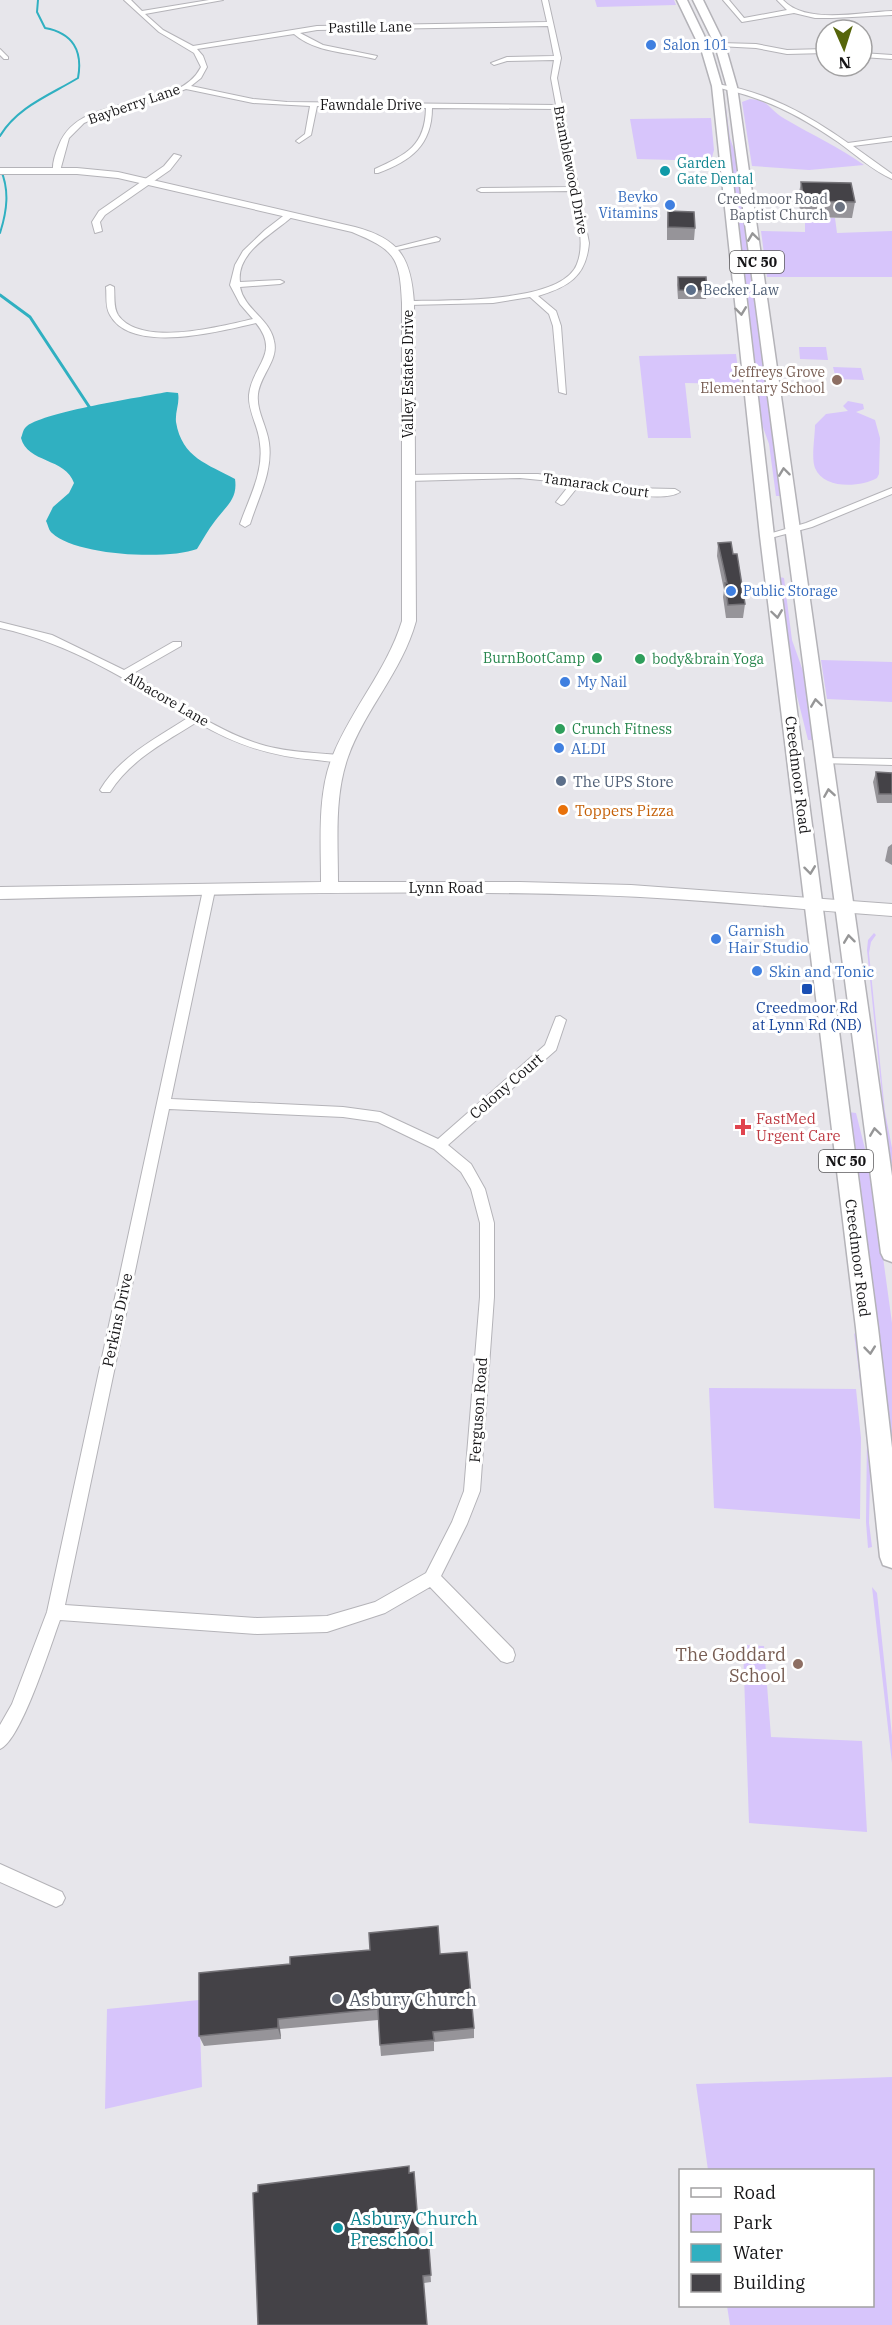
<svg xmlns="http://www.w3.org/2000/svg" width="892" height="2325" viewBox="0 0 892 2325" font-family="'IBM Plex Serif',serif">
<rect width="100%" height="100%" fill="#e7e6eb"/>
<!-- green -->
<path fill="#d7c5fb" d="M 595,0 L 674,0 L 676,5 L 597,7 Z
M 750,99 C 770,100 769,110 785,119 C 812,135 839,147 864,165 L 809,170 L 752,166 L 742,102 Z
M 723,108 L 726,108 L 730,138 L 736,155 L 780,496 L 776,496 L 769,444 L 760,419 Z
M 711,118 L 714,150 L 711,161 L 637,159 L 630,119 Z
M 805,217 L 835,218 L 837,233 L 892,231 L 892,277 L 767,277 L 761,231 L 805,232 Z
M 799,347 L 826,347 L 828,360 L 800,359 Z
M 736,354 L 740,384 L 685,383 L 691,438 L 648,438 L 639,356 Z
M 833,367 L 861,368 L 864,380 L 836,379 Z
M 848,401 L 863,404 L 864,409 L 856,412 L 875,420 L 880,438 L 879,474 L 877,478 C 861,487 824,490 815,468 C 811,457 815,437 815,425 L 826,414 L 848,411 L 843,406 Z
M 780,577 L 784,578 L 792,640 L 803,671 L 813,740 L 808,740 L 794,684 Z
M 821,660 L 892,662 L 892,702 L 827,699 Z
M 874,933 L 876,935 L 871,942 L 869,953 L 885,1112 L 892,1148 L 892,1165 L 887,1144 L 867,950 L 868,940 Z
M 848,1112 L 856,1113 L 872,1177 L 892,1323 L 892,1448 Z
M 854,1333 L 857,1336 L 871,1437 L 869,1523 L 872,1547 L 868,1548 L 866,1522 L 867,1436 Z
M 709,1388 L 856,1389 L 861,1438 L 860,1519 L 714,1508 Z
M 872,1587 L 877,1593 L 892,1736 L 892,1763 Z
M 743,1645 L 764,1646 L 771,1737 L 862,1741 L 867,1832 L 749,1823 Z
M 199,2000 L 202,2087 L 105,2109 L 107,2009 Z
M 892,2077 L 892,2325 L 730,2325 L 727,2306 L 872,2306 L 872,2170 L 708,2170 L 696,2084 Z"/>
<!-- water -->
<path fill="#30b0c1" d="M 167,392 L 178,393 C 180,403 175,411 176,422 C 182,458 208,464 235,479 C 238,499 226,506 215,521 C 208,530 203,539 197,549 C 168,560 76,556 52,533 C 49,531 48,525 46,521 L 53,507 L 69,493 L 74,483 C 66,458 27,463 21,438 C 23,433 23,429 27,426 C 48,411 137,398 167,392 Z"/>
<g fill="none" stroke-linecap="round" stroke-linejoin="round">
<!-- stream-far1 -->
<path stroke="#30b0c1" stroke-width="2" d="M 0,136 C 17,107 50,95 78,78 C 83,51 73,33 45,28 L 37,12 L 38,0
M 0,168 C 10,190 7,211 0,233"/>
<!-- stream -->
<path stroke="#30b0c1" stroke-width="3" d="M 0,295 L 30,317 L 90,408"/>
<!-- street casing -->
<g stroke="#b4b3b8" stroke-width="2">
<path id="street" d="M 124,0 L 131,0 L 142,11 L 209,0 L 223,0 L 145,14 L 163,30 L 193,46 L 317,26 L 547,22 L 542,0 L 548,0 L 561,58 L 557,78 L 589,243 C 586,277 568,287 538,296 L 556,311 L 561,326 L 566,394 L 559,392 L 553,326 L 549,314 L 530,297 L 493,303 L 408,305 L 404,303 L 408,301 C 445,300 562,304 577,264 C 586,242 576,214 572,191 L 481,192 L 477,190 L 481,188 L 571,187 L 556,109 L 432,108 C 432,145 411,161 378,173 L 375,173 L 375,169 C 407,154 425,146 426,108 L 317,106 L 311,135 L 299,143 L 296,141 L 305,134 L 310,106 L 253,103 L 186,89 L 157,100 L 105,114 L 84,123 L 69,138 L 60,171 L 53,173 C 52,164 55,154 59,145 C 81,89 177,115 201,67 L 194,53 L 159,32 ZM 548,26 L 554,56 L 507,57 L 491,63 L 494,65 L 507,61 L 554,60 L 551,78 L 556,105 L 287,102 L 253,99 L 191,86 L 201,78 L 207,67 L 203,56 L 197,49 L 294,34 C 316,53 348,52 375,59 L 377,56 L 323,45 L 300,33 L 317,30 Z
M 723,0 L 729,0 L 744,18 L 787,10 L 777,0 L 783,0 C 806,25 861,12 892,11 L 892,15 L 832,18 L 815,18 L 794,13 L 742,22 Z
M 720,43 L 756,44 L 787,50 L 826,49 L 826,53 L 787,54 L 756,48 L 718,46 Z
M 0,49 L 8,57 L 8,59 L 4,59 L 0,55 Z
M 862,53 L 892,55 L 892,59 L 862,57 Z
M 717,84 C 767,92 807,114 848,143 L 892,137 L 892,141 L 853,146 L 892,174 L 892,179 C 873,171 855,154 838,142 C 796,113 765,98 715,87 Z
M 174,154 L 181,156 L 170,170 L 105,215 L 100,222 L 102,231 L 95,233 L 92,222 L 99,211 L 164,166 Z
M 287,213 L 294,215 C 275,233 236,251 240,282 L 280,280 L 284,282 L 280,284 L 240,287 C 244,309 270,319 274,341 C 279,360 260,375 258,394 C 256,411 267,426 269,443 C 273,472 258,498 250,524 L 245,527 L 240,524 C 249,498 264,472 260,444 C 259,427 248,412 249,395 C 252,365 281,354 256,323 C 221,331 132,355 110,315 C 105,307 107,296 106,287 L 110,285 L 114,287 C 115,295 113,307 118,315 C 141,348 221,326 253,319 L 240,304 L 230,285 L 235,265 L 243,251 L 265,230 Z
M 436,237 L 440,239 L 439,241 L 393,251 L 389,249 Z
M 464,474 L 538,474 L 628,488 L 675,489 L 680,492 C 662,504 601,489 580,484 L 564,504 L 561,505 L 556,502 L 571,483 L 520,478 L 409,481 L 404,478 L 409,475 Z
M 892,488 L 892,494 L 812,527 L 767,539 L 762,536 L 806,523 Z
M 0,622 L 52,635 L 124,670 L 173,642 L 181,642 L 181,646 L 132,674 C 175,699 217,733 266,746 C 289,752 315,753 339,755 L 344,758 C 338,764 326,761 317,760 C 273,757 235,745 197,722 C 165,742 130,760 110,792 L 102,792 L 100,790 C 120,756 157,738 189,717 C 129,681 70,643 0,628 Z
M 824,758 L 892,759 L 892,765 L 820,763 L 820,759 Z
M 209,886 L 215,890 L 171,1099 L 343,1107 L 380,1112 L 438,1139 L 545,1045 L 556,1017 L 560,1016 L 566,1020 L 556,1050 L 448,1145 L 471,1164 L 485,1189 L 494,1223 L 494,1297 L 480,1491 L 467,1524 L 441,1576 L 513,1649 L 515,1655 L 513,1661 L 507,1663 L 501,1661 L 430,1587 L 385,1613 L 327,1632 L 257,1634 L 60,1620 C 51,1644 21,1741 0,1749 L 0,1725 L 12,1704 L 47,1612 L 203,890 ZM 169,1109 L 343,1117 L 378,1122 L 434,1149 L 461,1172 L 471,1189 L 480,1223 L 480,1297 L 464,1491 L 452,1522 L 426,1573 L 375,1602 L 327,1616 L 257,1618 L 65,1605 Z
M 0,1864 L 62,1892 L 65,1898 L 62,1904 L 56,1907 L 0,1882 Z"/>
</g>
<!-- secondary casing -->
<g stroke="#b4b3b8" stroke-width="2">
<path id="secondary" d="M 0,168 L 77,168 L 118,172 L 355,227 C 400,239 411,258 414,303 L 416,621 C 402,672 365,709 348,757 C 334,796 338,841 338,882 L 520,882 L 631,885 L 892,904 L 892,916 C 792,909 693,898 593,895 C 395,889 198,895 0,899 L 0,887 L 321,882 C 321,841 317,793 333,755 C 352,708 387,670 402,621 L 402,303 C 400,257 395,250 352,232 L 118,178 L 77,174 L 0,174 Z"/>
</g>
<!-- primary casing -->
<g stroke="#b4b3b8" stroke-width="3">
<path id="primary" d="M 677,0 L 687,0 L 712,52 L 722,86 L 774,536 L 878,1328 L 892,1448 L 892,1568 L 883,1565 L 880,1557 L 856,1328 L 760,536 L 712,86 L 702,52 Z
M 693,0 L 703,0 L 725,45 L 737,87 L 892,1176 L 892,1262 L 884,1259 L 881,1253 L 727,87 L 715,45 Z"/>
</g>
<!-- street -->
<use href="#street" fill="#fff" fill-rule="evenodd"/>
<!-- secondary -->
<use href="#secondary" fill="#fff" fill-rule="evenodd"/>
<!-- primary -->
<use href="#primary" fill="#fff" fill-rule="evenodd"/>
</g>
<!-- wall -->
<path fill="#969499" d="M 801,182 L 855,202 L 852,218 L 801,217 L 798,198 Z
M 668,211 L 695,228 L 694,240 L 667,240 L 667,223 Z
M 678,277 L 707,291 L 706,299 L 678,299 L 677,285 Z
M 718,543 L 745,604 L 743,618 L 726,618 L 723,597 L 724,590 L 717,556 Z
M 876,772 L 892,775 L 892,803 L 877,803 L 873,782 Z
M 892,844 L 892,865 L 885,861 L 888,847 Z
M 370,1950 L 440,1954 L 474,2028 L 474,2038 L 434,2042 L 434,2051 L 381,2056 L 378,2020 L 280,2029 L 281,2039 L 204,2046 L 199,2036 L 290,1964 Z
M 429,2248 L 431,2282 L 424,2283 L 420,2249 Z"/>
<!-- shaded-wall -->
<path fill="#757378" d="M 278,2019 L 280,2029 L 281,2039 L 278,2028 Z"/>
<!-- building -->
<path fill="#444247" stroke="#757378" stroke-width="1.5" d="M 801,182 L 851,183 L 855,202 L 804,201 Z
M 668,211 L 694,212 L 695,228 L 668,227 Z
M 678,277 L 706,277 L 707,291 L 679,290 Z
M 731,542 L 733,554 L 737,554 L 745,604 L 728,605 L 725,583 L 727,583 L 718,543 Z
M 876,772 L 892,773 L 892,794 L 879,794 Z
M 438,1926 L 440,1954 L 467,1952 L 474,2028 L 433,2032 L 434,2040 L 380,2045 L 378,2009 L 278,2019 L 278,2028 L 199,2036 L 199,1973 L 290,1964 L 290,1957 L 370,1950 L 369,1933 Z
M 409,2166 L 409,2173 L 414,2172 L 420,2249 L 429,2248 L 431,2275 L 423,2276 L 427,2325 L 258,2325 L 253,2193 L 258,2192 L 258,2185 Z"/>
<!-- one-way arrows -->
<defs><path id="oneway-chevron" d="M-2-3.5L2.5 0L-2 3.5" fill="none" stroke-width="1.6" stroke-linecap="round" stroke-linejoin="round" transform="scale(1.5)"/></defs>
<g stroke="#969697">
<use href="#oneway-chevron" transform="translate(753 237) rotate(-98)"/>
<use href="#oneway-chevron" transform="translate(741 311) rotate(83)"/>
<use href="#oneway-chevron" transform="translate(784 472) rotate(-97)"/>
<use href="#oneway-chevron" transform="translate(777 614) rotate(82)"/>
<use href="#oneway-chevron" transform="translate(816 703) rotate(-98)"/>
<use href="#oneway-chevron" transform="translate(829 793) rotate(-99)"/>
<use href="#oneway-chevron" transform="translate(810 870) rotate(83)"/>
<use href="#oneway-chevron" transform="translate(849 939) rotate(-97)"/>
<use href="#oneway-chevron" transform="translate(875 1132) rotate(-98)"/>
<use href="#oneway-chevron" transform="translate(870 1350) rotate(84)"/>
</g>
<!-- markers -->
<g fill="#3f7fe0" stroke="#fff" stroke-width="2">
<circle cx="651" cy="45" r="6"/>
<circle cx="670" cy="205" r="6"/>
<circle cx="731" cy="591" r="6"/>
<circle cx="565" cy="682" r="6"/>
<circle cx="559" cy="748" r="6"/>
<circle cx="716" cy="939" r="6"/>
<circle cx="757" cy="971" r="6"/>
</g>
<g fill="#0f9aa8" stroke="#fff" stroke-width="2">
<circle cx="665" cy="171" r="6"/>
<circle cx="338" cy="2228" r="6"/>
</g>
<g fill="#6b7280" stroke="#fff" stroke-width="2">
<circle cx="840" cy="207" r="6"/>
<circle cx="337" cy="1999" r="6"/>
</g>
<g fill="#5c6f8a" stroke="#fff" stroke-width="2">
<circle cx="691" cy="290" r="6"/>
<circle cx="561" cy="781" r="6"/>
</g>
<g fill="#8d6e63" stroke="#fff" stroke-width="2">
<circle cx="837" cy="380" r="6"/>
<circle cx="798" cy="1664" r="6"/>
</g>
<g fill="#2e9e5b" stroke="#fff" stroke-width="2">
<circle cx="597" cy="658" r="6"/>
<circle cx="640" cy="659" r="6"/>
<circle cx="560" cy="729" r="6"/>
</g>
<circle fill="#e8710a" stroke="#fff" stroke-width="2" cx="563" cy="810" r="6"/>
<rect fill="#1a4fb4" stroke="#fff" stroke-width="2" x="801" y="983" width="12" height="12" rx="3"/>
<path fill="#e0444e" stroke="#fff" stroke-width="2" d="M740 1118h6v6h6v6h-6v6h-6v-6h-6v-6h6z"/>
<g text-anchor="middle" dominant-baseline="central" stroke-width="6" stroke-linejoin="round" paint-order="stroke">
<!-- far-street labels -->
<g font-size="14" fill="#161517" stroke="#fff">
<text transform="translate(370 27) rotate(-1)">Pastille Lane</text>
<text transform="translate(134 104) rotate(-19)">Bayberry Lane</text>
<text x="371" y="105">Fawndale Drive</text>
<text transform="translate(571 170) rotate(79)">Bramblewood Drive</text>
<text transform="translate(408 374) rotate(-90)">Valley Estates Drive</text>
<text transform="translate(596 485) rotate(8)">Tamarack Court</text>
<text transform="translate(167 699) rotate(30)">Albacore Lane</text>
</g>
<!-- far-shop labels -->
<g font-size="14" fill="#366cbe" stroke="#fff" text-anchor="start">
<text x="663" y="45">Salon 101</text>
<text x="658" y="197" text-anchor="end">Bevko<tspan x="658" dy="16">Vitamins</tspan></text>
<text x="743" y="591">Public Storage</text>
<text x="577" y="682">My Nail</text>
</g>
<!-- far-culture labels -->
<g font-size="14" fill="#0d838f" stroke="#fff" text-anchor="start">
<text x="677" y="163">Garden<tspan x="677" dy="16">Gate Dental</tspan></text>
</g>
<!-- far-worship labels -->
<g font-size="14" fill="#5b616d" stroke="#fff" text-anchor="end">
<text x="828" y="199">Creedmoor Road<tspan x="828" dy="16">Baptist Church</tspan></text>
</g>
<!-- shield labels -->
<g fill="#fff" stroke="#5c5b5d" stroke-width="1.5">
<rect x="730" y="251" width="54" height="22" rx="4.5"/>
<rect x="819" y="1150" width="54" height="22" rx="4.5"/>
</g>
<g font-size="14" font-weight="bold" fill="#161517">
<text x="757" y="262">NC 50</text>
<text x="846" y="1161">NC 50</text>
</g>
<!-- far-service labels -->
<g font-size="14" fill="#4e5e75" stroke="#fff" text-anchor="start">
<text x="703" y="290">Becker Law</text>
</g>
<!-- far-education labels -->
<g font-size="14" fill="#785e54" stroke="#fff" text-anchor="end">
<text x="825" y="372">Jeffreys Grove<tspan x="825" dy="16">Elementary School</tspan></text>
</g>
<!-- far-leisure labels -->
<g font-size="14" fill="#27864d" stroke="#fff" text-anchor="start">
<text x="585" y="658" text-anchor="end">BurnBootCamp</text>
<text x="652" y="659">body&amp;brain Yoga</text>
<text x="572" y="729">Crunch Fitness</text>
</g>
<!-- shop labels -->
<g font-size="15" fill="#366cbe" stroke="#fff" text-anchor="start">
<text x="571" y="748">ALDI</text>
<text x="728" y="930">Garnish<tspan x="728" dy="17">Hair Studio</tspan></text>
<text x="769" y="971">Skin and Tonic</text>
</g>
<!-- street labels -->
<g font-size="15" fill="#161517" stroke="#fff">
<text transform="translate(798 775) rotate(83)">Creedmoor Road</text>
<text x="446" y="887">Lynn Road</text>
<text transform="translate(506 1086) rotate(-41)">Colony Court</text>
<text transform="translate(858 1258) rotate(83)">Creedmoor Road</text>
<text transform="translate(117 1320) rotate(-78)">Perkins Drive</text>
<text transform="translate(478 1410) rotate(-86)">Ferguson Road</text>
</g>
<!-- service labels -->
<g font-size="15" fill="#4e5e75" stroke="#fff" text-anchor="start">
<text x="573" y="781">The UPS Store</text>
</g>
<!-- food labels -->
<g font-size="15" fill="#c56008" stroke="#fff" text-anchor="start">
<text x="575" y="810">Toppers Pizza</text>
</g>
<!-- transit labels -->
<g font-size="15" fill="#164399" stroke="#fff">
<text x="807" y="1007">Creedmoor Rd<tspan x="807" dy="17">at Lynn Rd (NB)</tspan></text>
</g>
<!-- health labels -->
<g font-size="15" fill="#be3a42" stroke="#fff" text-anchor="start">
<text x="756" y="1118">FastMed<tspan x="756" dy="17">Urgent Care</tspan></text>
</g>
<!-- near-education labels -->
<g font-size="18" fill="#785e54" stroke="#fff" text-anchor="end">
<text x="786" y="1654">The Goddard<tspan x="786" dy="21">School</tspan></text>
</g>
<!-- near-worship labels -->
<g font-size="18" fill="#5b616d" stroke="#fff" text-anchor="start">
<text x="349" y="1999">Asbury Church</text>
</g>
<!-- near-culture labels -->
<g font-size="18" fill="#0d838f" stroke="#fff" text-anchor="start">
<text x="350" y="2218">Asbury Church<tspan x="350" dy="21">Preschool</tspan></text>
</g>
</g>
<!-- legend -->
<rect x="679" y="2169" width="195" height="138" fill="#ffffff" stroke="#a2a1a2" stroke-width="1.5"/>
<rect x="691" y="2188" width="30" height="9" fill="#ffffff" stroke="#a2a1a2" stroke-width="1.5"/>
<text x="733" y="2199" font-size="18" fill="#161517">Road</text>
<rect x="691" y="2214" width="30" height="18" fill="#d7c5fb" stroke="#a2a1a2" stroke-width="1.5"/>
<text x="733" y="2229" font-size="18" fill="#161517">Park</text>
<rect x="691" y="2244" width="30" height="18" fill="#30b0c1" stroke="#a2a1a2" stroke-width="1.5"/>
<text x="733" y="2259" font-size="18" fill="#161517">Water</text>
<rect x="691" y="2274" width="30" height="18" fill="#444247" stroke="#a2a1a2" stroke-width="1.5"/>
<text x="733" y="2289" font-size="18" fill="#161517">Building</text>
<!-- north arrow -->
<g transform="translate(844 48) rotate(177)"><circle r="28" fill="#ffffff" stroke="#a2a1a2" stroke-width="1.5"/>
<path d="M0-4.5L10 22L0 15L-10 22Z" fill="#56650a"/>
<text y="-9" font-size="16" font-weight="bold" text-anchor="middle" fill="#161517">N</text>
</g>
</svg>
